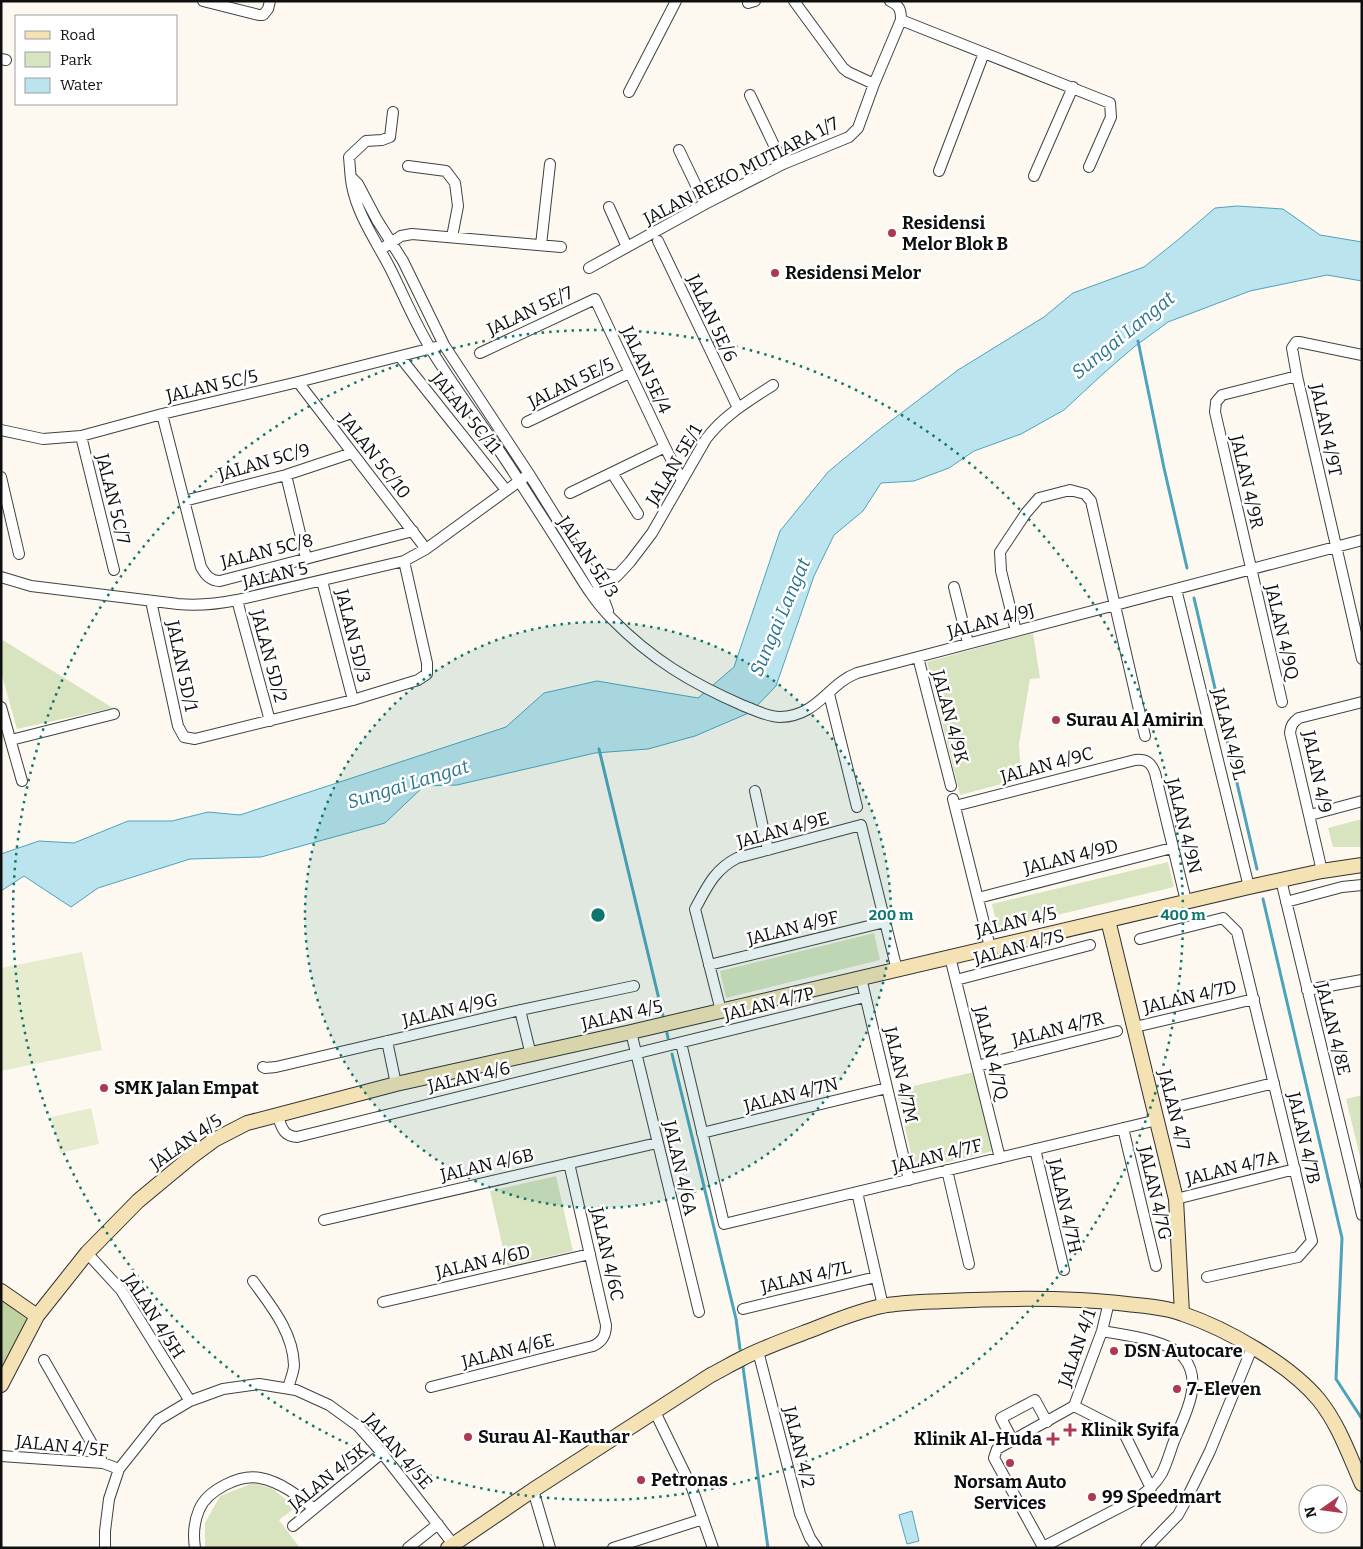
<svg xmlns="http://www.w3.org/2000/svg" width="1363" height="1549" viewBox="0 0 1363 1549" font-family="Bitter,serif">
<rect width="100%" height="100%" fill="#fdf9f1"/>
<!-- green -->
<path fill="#d8e4bf" d="M 1033,633 L 1040,678 L 1030,679 L 1019,744 L 1021,779 L 960,795 L 927,662 Z
M 1,639 L 113,708 L 17,729 L 1,672 Z
M 1362,819 L 1362,847 L 1333,847 L 1328,828 Z
M 1168,862 L 1174,887 L 998,929 L 992,904 Z
M 874,933 L 880,960 L 726,998 L 720,971 Z
M 974,1072 L 993,1151 L 915,1170 L 896,1090 Z
M 1362,1095 L 1362,1165 L 1346,1099 Z
M 556,1176 L 573,1251 L 507,1266 L 490,1191 Z
M 253,1483 L 271,1488 L 296,1507 L 279,1520 L 300,1548 L 205,1548 L 205,1523 L 220,1496 Z"/>
<!-- forest -->
<path fill="#bfd2a0" d="M 1,1300 L 27,1319 L 1,1374 Z"/>
<!-- pitch -->
<path fill="#e7eccf" d="M 82,952 L 102,1050 L 1,1071 L 1,968 Z
M 91,1108 L 99,1144 L 60,1153 L 51,1117 Z"/>
<!-- water -->
<path fill="#bce4ee" stroke="#4da3bc" d="M 1237,206 L 1283,209 L 1320,235 L 1362,242 L 1362,281 L 1327,275 L 1250,291 L 1168,322 L 1134,347 L 1105,372 L 1064,410 L 1021,434 L 974,451 L 949,468 L 914,481 L 881,483 L 863,511 L 834,535 L 814,576 L 776,686 L 751,712 L 695,736 L 648,749 L 595,753 L 457,785 L 424,786 L 385,823 L 261,857 L 190,859 L 98,888 L 71,907 L 24,876 L 1,891 L 1,854 L 39,841 L 74,843 L 128,821 L 172,821 L 208,812 L 240,815 L 506,727 L 544,693 L 597,681 L 698,698 L 734,667 L 780,531 L 828,472 L 875,433 L 958,370 L 1044,317 L 1073,293 L 1144,267 L 1179,239 L 1215,208 Z
M 912,1511 L 919,1541 L 907,1544 L 899,1515 Z"/>
<g fill="none" stroke-linecap="round" stroke-linejoin="round">
<!-- stream -->
<path stroke="#4da3bc" stroke-width="3" d="M 1138,341 L 1164,468 L 1187,568
M 1194,598 L 1257,869
M 599,749 L 663,1016
M 1263,899 L 1342,1238 L 1336,1379 L 1362,1419
M 667,1033 L 668,1038
M 672,1054 L 736,1319 L 740,1349
M 743,1367 L 768,1548"/>
<!-- street casing -->
<g stroke="#414141" stroke-width="12">
<path id="street" d="M 203,1 L 259,15 L 263,15 L 268,9 L 270,1
M 794,1 L 843,68 L 848,72 L 874,84
M 748,3 L 755,1
M 901,20 L 1110,103 L 1111,117 L 1089,167
M 1,59 L 6,60
M 629,92 L 676,1
M 750,95 L 783,164
M 393,112 L 390,137 L 382,140 L 366,141 L 349,157 C 350,166 350,176 352,186 C 358,216 376,241 390,268 C 403,294 414,321 429,346 C 457,393 492,437 521,484 C 537,509 554,535 570,561 C 582,580 594,601 611,618 C 651,659 691,683 744,706 C 755,710 768,717 780,717 C 818,716 828,684 857,673 L 1362,540
M 679,150 L 705,204
M 408,166 L 446,171 L 455,183 L 458,206 L 452,237
M 939,171 L 984,53
M 1034,176 L 1073,87
M 351,177 L 358,184 L 377,220 L 403,261 L 444,345 L 529,474 L 590,572 L 600,589 L 608,611
M 609,207 L 627,247
M 658,241 L 738,408
M 541,245 L 550,164
M 380,250 L 401,236 L 412,234 L 561,247
M 589,268 L 705,204 L 783,164 L 849,137 L 858,128 L 874,84 L 901,20 C 901,10 900,6 890,1
M 480,353 L 595,299 L 665,447 L 682,481
M 400,357 L 506,490
M 1297,376 L 1292,348 L 1296,342 L 1299,342 L 1362,355
M 298,382 L 426,549
M 162,414 L 201,567 C 206,576 211,581 220,581 L 413,531
M 527,422 L 629,373
M 1,430 L 43,439 L 81,436 L 162,414 L 298,382 L 436,347
M 81,436 L 114,570
M 612,473 L 638,514
M 286,475 L 306,558
M 1,477 L 19,554
M 570,493 L 665,447
M 184,501 L 286,475 L 352,453
M 590,572 L 617,576
M 1,577 L 31,586 L 178,604 C 198,606 217,604 237,600 L 404,561 L 426,549 L 529,474
M 322,581 L 353,700
M 954,587 L 968,643
M 1176,589 L 1249,887
M 595,593 L 617,576 L 630,562 L 652,533 L 706,439 C 724,415 749,401 773,385
M 237,600 L 270,721
M 151,601 L 178,726 L 184,737 L 195,739 L 353,700 L 418,680 L 427,674 L 427,663 L 404,561
M 1016,631 L 1001,571 L 1000,552 L 1026,513 L 1039,498 L 1070,490 L 1085,494 L 1091,501 L 1145,736
M 918,657 L 951,786
M 829,694 L 857,807
M 1282,702 L 1215,412 L 1216,402 L 1222,395 L 1297,376 L 1362,659
M 1,707 L 22,781
M 11,740 L 114,714
M 755,791 L 768,850
M 953,799 L 990,947
M 955,806 L 1135,760 C 1146,759 1151,762 1155,773 L 1186,901
M 1310,815 L 1362,801
M 1322,871 L 1290,733 C 1291,725 1293,722 1299,718 L 1362,702
M 1281,880 L 1362,1215
M 978,898 L 1172,848
M 1286,902 L 1342,887 L 1362,885
M 1140,939 L 1223,918 L 1237,932 L 1312,1241 L 1298,1257 L 1207,1277
M 950,957 L 1000,1158
M 709,965 L 885,922
M 861,978 L 909,1180
M 956,980 L 1090,945
M 1307,990 L 1362,980
M 520,1010 L 531,1055
M 721,1011 L 695,909 C 707,887 714,870 737,858 L 861,825 L 897,970
M 1135,1027 L 1254,999
M 631,1032 L 699,1312
M 387,1041 L 396,1084
M 681,1043 L 724,1224 L 1157,1120
M 977,1066 L 1117,1031
M 263,1067 L 265,1068 L 276,1067 L 516,1011 L 634,986
M 1180,1106 L 1274,1083
M 277,1115 C 282,1126 282,1136 297,1137 L 865,997
M 1123,1128 L 1156,1266
M 702,1133 L 887,1088
M 1035,1149 L 1064,1270
M 947,1170 L 969,1264
M 857,1192 L 883,1306
M 1176,1199 L 1295,1169
M 324,1220 L 657,1143
M 87,1253 L 121,1290 L 190,1401
M 253,1281 C 271,1306 293,1332 294,1365 C 294,1372 290,1380 288,1388
M 383,1302 L 590,1254
M 743,1309 L 876,1277
M 1102,1331 C 1124,1335 1170,1340 1184,1358 C 1204,1382 1184,1417 1174,1441 C 1170,1452 1167,1463 1162,1473 C 1156,1484 1147,1491 1138,1498 L 1043,1547 L 994,1458 L 997,1449 L 1074,1406 L 1102,1331 L 1109,1302
M 758,1351 L 800,1514 L 810,1538 L 817,1548
M 44,1360 L 103,1463
M 431,1387 L 593,1346 C 602,1342 606,1336 606,1325 L 569,1163
M 1074,1406 L 1123,1431 L 1151,1488
M 655,1412 L 692,1488 L 713,1548
M 1013,1441 L 1001,1418 L 1035,1400 L 1047,1422
M 1,1456 L 103,1463 L 119,1469
M 533,1490 L 550,1548
M 293,1526 L 382,1453
M 105,1548 L 105,1531 L 109,1499 L 119,1469 L 158,1420 L 190,1401 L 223,1389 L 259,1384 L 296,1390 L 329,1405 L 358,1426 L 382,1453 L 453,1544
M 195,1548 C 193,1535 194,1522 199,1510 C 207,1490 240,1474 260,1478 C 281,1482 297,1495 313,1508
M 408,1548 L 438,1524
M 613,1548 L 703,1519
M 1146,1548 L 1178,1515 L 1184,1504 L 1210,1451 L 1252,1348"/>
</g>
<!-- secondary casing -->
<g stroke="#303030" stroke-width="16">
<path id="secondary" d="M 1108,920 L 1176,1199 L 1182,1313
M 1,1291 L 37,1316
M 1,1385 L 37,1316 L 87,1253 L 138,1201 L 191,1157 L 214,1140 L 247,1123 L 396,1084 L 631,1032 L 1249,887 L 1322,871 L 1362,865
M 448,1548 L 533,1490 L 711,1375 C 721,1370 731,1364 741,1359 C 764,1347 790,1338 814,1329 C 836,1320 859,1311 882,1306 C 903,1302 925,1302 946,1301 C 1006,1298 1067,1297 1127,1304 C 1145,1306 1166,1307 1183,1314 C 1227,1329 1289,1364 1319,1400 C 1339,1425 1349,1455 1362,1484"/>
</g>
<!-- street -->
<use href="#street" stroke="#fff" stroke-width="10"/>
<!-- secondary -->
<use href="#secondary" stroke="#f4e2b5" stroke-width="14"/>
</g>
<!-- distance rings -->
<circle cx="598" cy="915" r="293" fill="#0f766e" fill-opacity=".12"/>
<g fill="none" stroke="#0f766e" stroke-width="2.5" stroke-dasharray="2.5 5">
<circle cx="598" cy="915" r="293"/>
<circle cx="598" cy="915" r="585"/>
</g>
<!-- markers -->
<g fill="#ac3852" stroke="#fff" stroke-width="2">
<circle cx="892" cy="233" r="5"/>
<circle cx="775" cy="273" r="5"/>
<circle cx="1056" cy="720" r="5"/>
<circle cx="104" cy="1088" r="5"/>
<circle cx="1114" cy="1351" r="5"/>
<circle cx="1177" cy="1389" r="5"/>
<path d="M1067.5 1422.5h5v5h5v5h-5v5h-5v-5h-5v-5h5z"/>
<circle cx="468" cy="1437" r="5"/>
<path d="M1050.5 1431.5h5v5h5v5h-5v5h-5v-5h-5v-5h5z"/>
<circle cx="1010" cy="1463" r="5"/>
<circle cx="641" cy="1480" r="5"/>
<circle cx="1092" cy="1497" r="5"/>
</g>
<g text-anchor="middle" dominant-baseline="central" stroke-width="5" stroke-linejoin="round" paint-order="stroke">
<!-- street labels -->
<g font-size="18" fill="#0e0e0e" stroke="#fff">
<text transform="translate(741 171) rotate(-27)">JALAN REKO MUTIARA 1/7</text>
<text transform="translate(530 311) rotate(-25)">JALAN 5E/7</text>
<text transform="translate(712 318) rotate(65)">JALAN 5E/6</text>
<text transform="translate(646 370) rotate(65)">JALAN 5E/4</text>
<text transform="translate(571 383) rotate(-26)">JALAN 5E/5</text>
<text transform="translate(212 386) rotate(-13)">JALAN 5C/5</text>
<text transform="translate(466 413) rotate(51)">JALAN 5C/11</text>
<text transform="translate(1326 430) rotate(78)">JALAN 4/9T</text>
<text transform="translate(375 456) rotate(52)">JALAN 5C/10</text>
<text transform="translate(264 462) rotate(-16)">JALAN 5C/9</text>
<text transform="translate(674 465) rotate(-59)">JALAN 5E/1</text>
<text transform="translate(1247 482) rotate(77)">JALAN 4/9R</text>
<text transform="translate(113 499) rotate(76)">JALAN 5C/7</text>
<text transform="translate(267 551) rotate(-14)">JALAN 5C/8</text>
<text transform="translate(588 557) rotate(56)">JALAN 5E/3</text>
<text transform="translate(275 575) rotate(-13)">JALAN 5</text>
<text transform="translate(991 621) rotate(-15)">JALAN 4/9J</text>
<text transform="translate(1282 632) rotate(77)">JALAN 4/9Q</text>
<text transform="translate(353 636) rotate(76)">JALAN 5D/3</text>
<text transform="translate(269 656) rotate(75)">JALAN 5D/2</text>
<text transform="translate(182 666) rotate(78)">JALAN 5D/1</text>
<text transform="translate(950 717) rotate(75)">JALAN 4/9K</text>
<text transform="translate(1229 734) rotate(76)">JALAN 4/9L</text>
<text transform="translate(1047 765) rotate(-15)">JALAN 4/9C</text>
<text transform="translate(1317 772) rotate(78)">JALAN 4/9</text>
<text transform="translate(1184 826) rotate(76)">JALAN 4/9N</text>
<text transform="translate(783 830) rotate(-15)">JALAN 4/9E</text>
<text transform="translate(1071 857) rotate(-14)">JALAN 4/9D</text>
<text transform="translate(1016 922) rotate(-13)">JALAN 4/5</text>
<text transform="translate(793 928) rotate(-14)">JALAN 4/9F</text>
<text transform="translate(1019 947) rotate(-15)">JALAN 4/7S</text>
<text transform="translate(1190 997) rotate(-13)">JALAN 4/7D</text>
<text transform="translate(769 1004) rotate(-14)">JALAN 4/7P</text>
<text transform="translate(450 1010) rotate(-13)">JALAN 4/9G</text>
<text transform="translate(622 1015) rotate(-13)">JALAN 4/5</text>
<text transform="translate(1058 1029) rotate(-14)">JALAN 4/7R</text>
<text transform="translate(1333 1029) rotate(76)">JALAN 4/8E</text>
<text transform="translate(991 1053) rotate(76)">JALAN 4/7Q</text>
<text transform="translate(901 1075) rotate(77)">JALAN 4/7M</text>
<text transform="translate(469 1077) rotate(-13)">JALAN 4/6</text>
<text transform="translate(791 1095) rotate(-14)">JALAN 4/7N</text>
<text transform="translate(1174 1110) rotate(76)">JALAN 4/7</text>
<text transform="translate(1304 1138) rotate(77)">JALAN 4/7B</text>
<text transform="translate(186 1142) rotate(-35)">JALAN 4/5</text>
<text transform="translate(937 1156) rotate(-14)">JALAN 4/7F</text>
<text transform="translate(487 1165) rotate(-13)">JALAN 4/6B</text>
<text transform="translate(680 1168) rotate(77)">JALAN 4/6A</text>
<text transform="translate(1232 1168) rotate(-14)">JALAN 4/7A</text>
<text transform="translate(1155 1193) rotate(77)">JALAN 4/7G</text>
<text transform="translate(1065 1206) rotate(77)">JALAN 4/7H</text>
<text transform="translate(607 1254) rotate(77)">JALAN 4/6C</text>
<text transform="translate(483 1262) rotate(-13)">JALAN 4/6D</text>
<text transform="translate(806 1277) rotate(-13)">JALAN 4/7L</text>
<text transform="translate(154 1316) rotate(57)">JALAN 4/5H</text>
<text transform="translate(1077 1348) rotate(-71)">JALAN 4/1</text>
<text transform="translate(508 1351) rotate(-14)">JALAN 4/6E</text>
<text transform="translate(62 1446) rotate(6)">JALAN 4/5F</text>
<text transform="translate(799 1447) rotate(76)">JALAN 4/2</text>
<text transform="translate(398 1451) rotate(49)">JALAN 4/5E</text>
<text transform="translate(328 1477) rotate(-39)">JALAN 4/5K</text>
</g>
<!-- poi labels -->
<g font-size="18" font-weight="bold" fill="#0e0e0e" stroke="#fff" text-anchor="start">
<text x="902" y="223">Residensi<tspan x="902" dy="21">Melor Blok B</tspan></text>
<text x="785" y="273">Residensi Melor</text>
<text x="1066" y="720">Surau Al Amirin</text>
<text x="114" y="1088">SMK Jalan Empat</text>
<text x="1124" y="1351">DSN Autocare</text>
<text x="1187" y="1389">7-Eleven</text>
<text x="1081" y="1430">Klinik Syifa</text>
<text x="478" y="1437">Surau Al-Kauthar</text>
<text x="1042" y="1439" text-anchor="end">Klinik Al-Huda</text>
<text x="651" y="1480">Petronas</text>
<text x="1010" y="1482" text-anchor="middle">Norsam Auto<tspan x="1010" dy="21">Services</tspan></text>
<text x="1102" y="1497">99 Speedmart</text>
</g>
<!-- water labels -->
<g font-size="19" font-style="italic" fill="#287590" stroke="#fff">
<text transform="translate(1123 335) rotate(-39)">Sungai Langat</text>
<text transform="translate(780 617) rotate(-67)">Sungai Langat</text>
<text transform="translate(408 784) rotate(-17)">Sungai Langat</text>
</g>
</g>
<circle cx="598" cy="915" r="8" fill="#0f766e" stroke="#fff" stroke-width="2.5"/>
<g font-size="15" text-anchor="middle" font-weight="bold" fill="#0f766e" stroke="#fff" stroke-width="5" stroke-linejoin="round" paint-order="stroke">
<text x="891" y="920">200 m</text>
<text x="1183" y="920">400 m</text>
</g>
<!-- border -->
<rect width="1363" height="1549" fill="none" stroke="#0e0e0e" stroke-width="5"/>
<!-- legend -->
<rect x="15" y="15" width="162" height="90" fill="#ffffff" stroke="#9f9f9f"/>
<rect x="25" y="31" width="25" height="8" fill="#f4e2b5" stroke="#9f9f9f"/>
<text x="60" y="40" font-size="15" fill="#0e0e0e">Road</text>
<rect x="25" y="52" width="25" height="15" fill="#d8e4bf" stroke="#9f9f9f"/>
<text x="60" y="65" font-size="15" fill="#0e0e0e">Park</text>
<rect x="25" y="78" width="25" height="15" fill="#bce4ee" stroke="#9f9f9f"/>
<text x="60" y="90" font-size="15" fill="#0e0e0e">Water</text>
<!-- north arrow -->
<g transform="translate(1323 1509) rotate(256)"><circle r="24" fill="#ffffff" stroke="#9f9f9f"/>
<path d="M0-4L9 19L0 12L-9 19Z" fill="#ac3852"/>
<text y="-8" font-size="14" font-weight="bold" text-anchor="middle" fill="#0e0e0e">N</text>
</g>
</svg>
